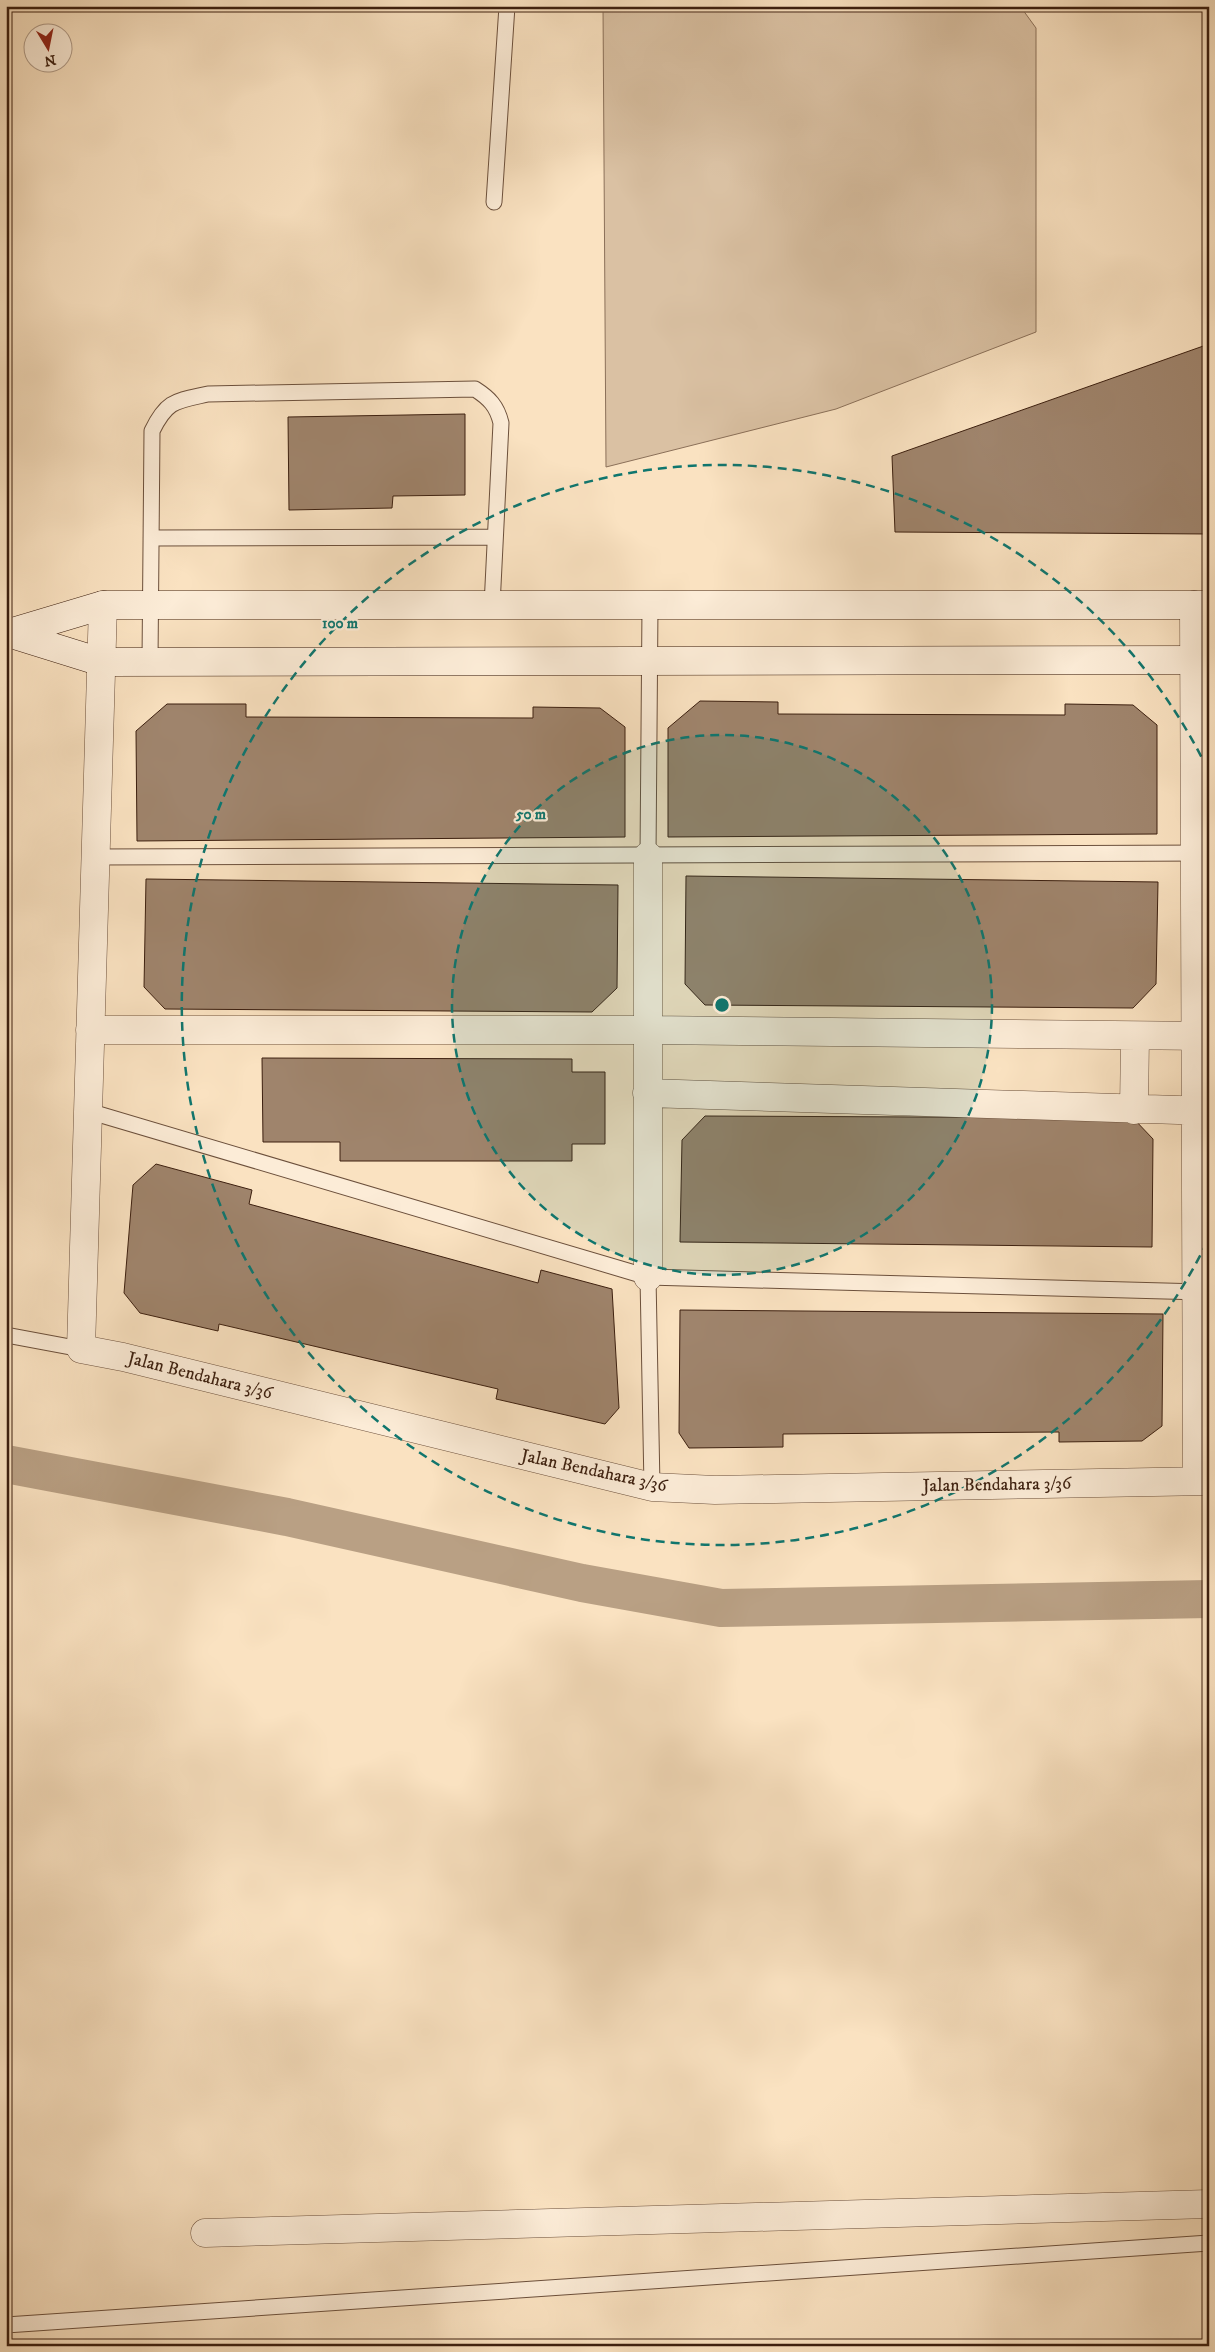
<svg xmlns="http://www.w3.org/2000/svg" width="1215" height="2352" viewBox="0 0 1215 2352" font-family="'IM FELL DW Pica',serif">
<rect width="100%" height="100%" fill="#fae2c1"/>
<filter id="stains"><feTurbulence type="fractalNoise" baseFrequency=".004" numOctaves="4"/><feColorMatrix values="0 0 0 0 .2 0 0 0 0 .09 0 0 0 0 .02 0 0 0 .5 -.17"/></filter>
<radialGradient id="worn" r=".72"><stop offset=".6" stop-color="#630" stop-opacity="0"/><stop offset="1" stop-color="#630" stop-opacity=".3"/></radialGradient>
<!-- green -->
<path fill="#dac1a3" stroke="#8b7059" d="M 603,6 L 1020,6 L 1036,28 L 1036,332 L 836,409 L 606,467 Z"/>
<g fill="none" stroke-linecap="round" stroke-linejoin="round">
<!-- canal -->
<path stroke="#b9a084" stroke-width="38" d="M 6,1464 L 287,1517 L 582,1583 L 721,1608 L 1209,1599"/>
</g>
<!-- building -->
<path fill="#9f846c" stroke="#3c1f0f" d="M 1209,344 L 1209,534 L 895,532 L 892,456 Z
M 465,414 L 465,495 L 393,496 L 392,508 L 289,510 L 288,417 Z
M 700,701 L 778,702 L 778,714 L 1065,715 L 1065,704 L 1133,705 L 1157,725 L 1157,834 L 668,837 L 668,728 Z
M 167,704 L 246,704 L 246,717 L 533,718 L 533,707 L 600,708 L 625,727 L 625,837 L 137,841 L 136,731 Z
M 686,876 L 1158,882 L 1156,984 L 1133,1008 L 705,1005 L 685,984 Z
M 146,879 L 618,885 L 617,988 L 592,1012 L 165,1009 L 144,987 Z
M 262,1058 L 572,1059 L 572,1072 L 605,1072 L 605,1144 L 572,1144 L 572,1161 L 340,1161 L 340,1142 L 263,1142 Z
M 705,1116 L 1133,1118 L 1153,1139 L 1152,1247 L 680,1242 L 682,1140 Z
M 156,1164 L 252,1190 L 249,1204 L 538,1283 L 541,1270 L 612,1289 L 619,1408 L 605,1424 L 496,1399 L 498,1389 L 219,1324 L 218,1331 L 140,1313 L 124,1293 L 133,1185 Z
M 680,1310 L 1163,1314 L 1162,1426 L 1142,1441 L 1059,1442 L 1059,1432 L 783,1434 L 783,1447 L 689,1448 L 679,1433 Z"/>
<g fill="none" stroke-linecap="round" stroke-linejoin="round">
<!-- lane casing -->
<g stroke="#6c503c" stroke-width="17">
<path id="lane" d="M 494,202 L 507,6
M 151,538 L 495,537
M 150,662 L 152,431 C 167,400 176,401 208,394 L 475,389 C 489,398 497,406 501,423 L 492,606
M 648,856 L 650,606
M 95,857 L 1209,853
M 88,1111 L 648,1277 L 1202,1292
M 648,1277 L 652,1487
M 6,1335 L 81,1349
M 6,2325 L 1209,2243"/>
</g>
<!-- street casing -->
<g stroke="#6c503c" stroke-width="29">
<path id="street" d="M 103,605 L 81,1349 L 123,1357 L 652,1487 L 715,1490 L 1209,1481
M 1194,605 L 1197,1481
M 648,856 L 648,1277
M 90,1030 L 648,1030 L 1209,1036
M 647,1093 L 1209,1111
M 1134,1110 L 1135,1036
M 205,2233 L 1209,2204"/>
</g>
<!-- secondary casing -->
<g stroke="#3c1f0f" stroke-width="29">
<path id="secondary" d="M 6,634 L 103,605 L 1209,605
M 11,634 L 101,662 L 1209,660"/>
</g>
<!-- lane -->
<use href="#lane" stroke="#fcecd7" stroke-width="15"/>
<!-- street -->
<use href="#street" stroke="#fcecd7" stroke-width="28"/>
<!-- secondary -->
<use href="#secondary" stroke="#fcecd7" stroke-width="28"/>
</g>
<!-- distance rings -->
<circle cx="722" cy="1005" r="270" fill="#0f766e" fill-opacity=".12"/>
<g fill="none" stroke="#0f766e" stroke-width="2.5" stroke-dasharray="9 6">
<circle cx="722" cy="1005" r="270"/>
<path d="M1207 1242A540 540 0 1 1 1207 768"/>
</g>
<g text-anchor="middle" dominant-baseline="central" stroke-width="4.5" stroke-linejoin="round" paint-order="stroke">
<!-- street labels -->
<g font-size="18" fill="#3c1f0f" stroke="#fcecd7">
<text transform="translate(200 1376) rotate(14)">Jalan Bendahara 3/36</text>
<text transform="translate(594 1471) rotate(12)">Jalan Bendahara 3/36</text>
<text transform="translate(997 1485) rotate(-1)">Jalan Bendahara 3/36</text>
</g>
</g>
<circle cx="722" cy="1005" r="8" fill="#0f766e" stroke="#fcecd7" stroke-width="2.5"/>
<g font-size="15" text-anchor="middle" font-weight="bold" fill="#0f766e" stroke="#fcecd7" stroke-width="4.5" stroke-linejoin="round" paint-order="stroke">
<text x="340" y="628">100 m</text>
<text x="531" y="819">50 m</text>
</g>
<!-- margin -->
<rect width="1215" height="2352" fill="none" stroke="#fae2c1" stroke-width="25"/>
<rect x="8" y="8" width="1200" height="2337" fill="none" stroke="#3c1f0f" stroke-width="2.5"/>
<rect x="12" y="12" width="1190" height="2327" fill="none" stroke="#3c1f0f"/>
<!-- north arrow -->
<g transform="translate(48 48) rotate(170)"><circle r="24" fill="#fcecd7" stroke="#af9a87"/>
<path d="M0-4L9 19L0 12L-9 19Z" fill="#8f2418"/>
<text y="-8" font-size="14" font-weight="bold" text-anchor="middle" fill="#3c1f0f">N</text>
</g>
<rect width="100%" height="100%" filter="url(#stains)"/>
<rect width="100%" height="100%" fill="url(#worn)"/>
</svg>
